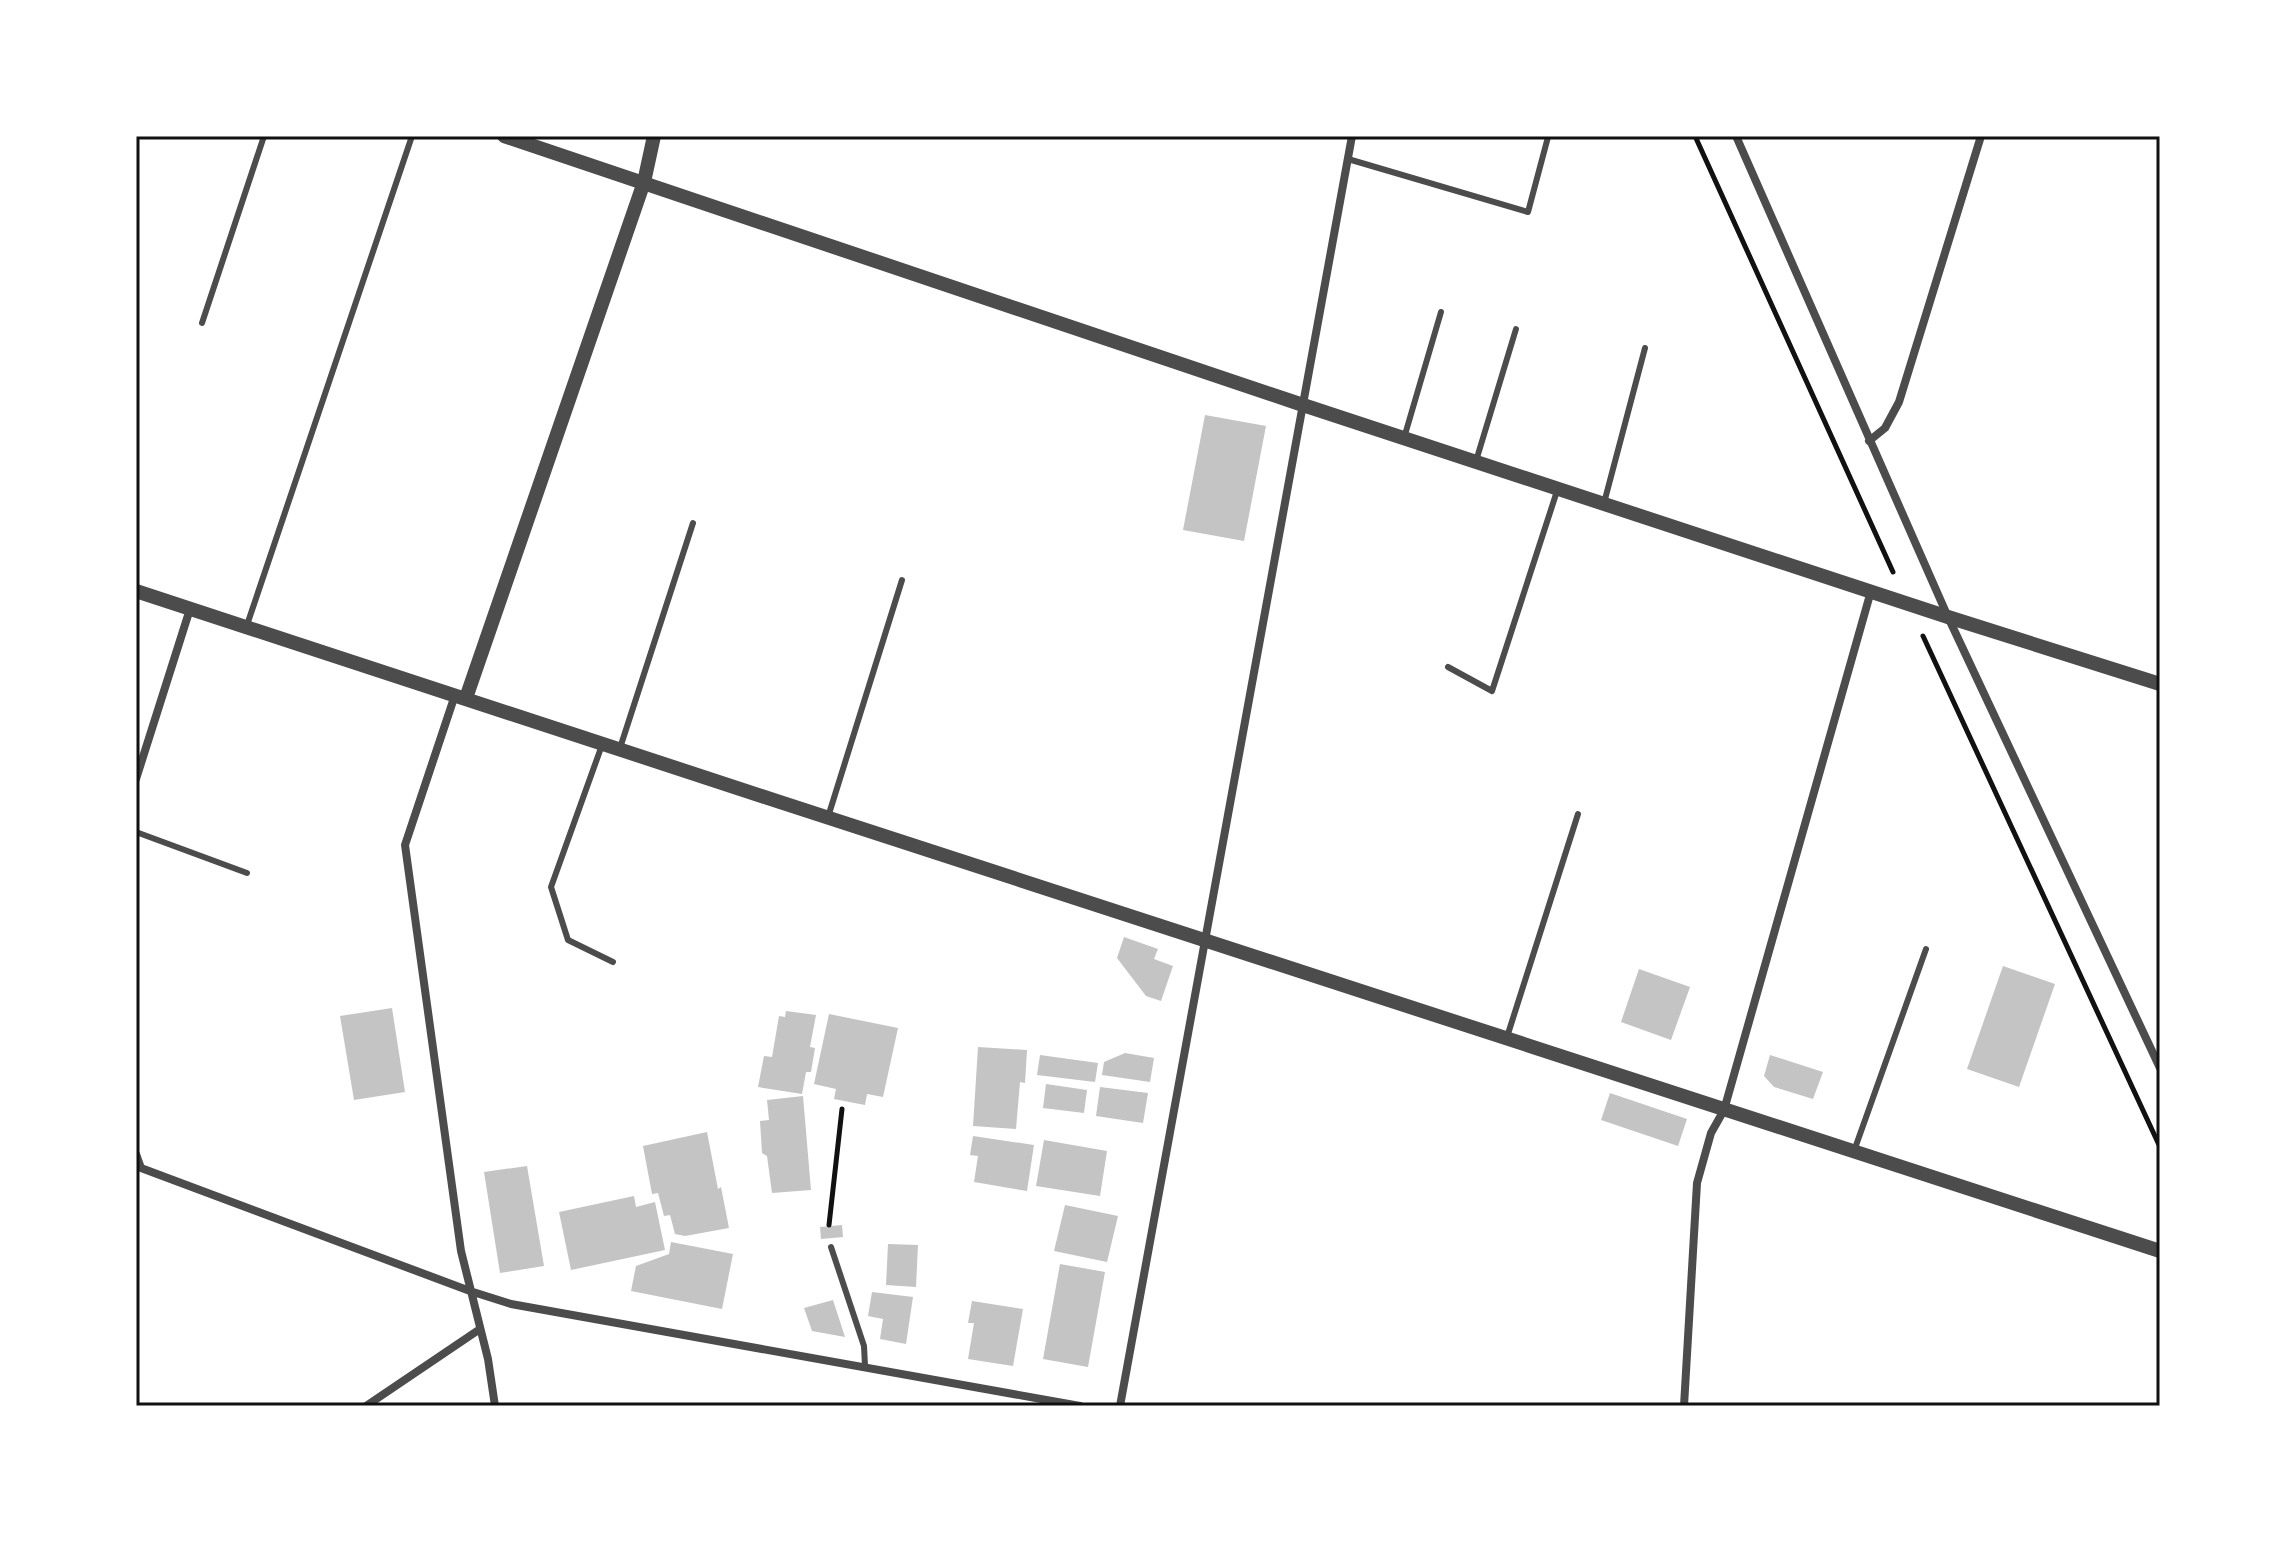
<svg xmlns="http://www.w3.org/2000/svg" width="2296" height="1542" viewBox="0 0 2296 1542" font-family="Barlow,sans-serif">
<rect width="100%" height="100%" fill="#fff"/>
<!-- building -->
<path fill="#c4c4c4" d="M 1205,415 L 1266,426 L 1244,541 L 1183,530 Z
M 1124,937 L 1158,949 L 1154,959 L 1173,966 L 1161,1001 L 1146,996 L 1117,958 Z
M 2003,966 L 2055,984 L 2019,1087 L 1967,1069 Z
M 1639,969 L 1690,987 L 1671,1040 L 1621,1022 Z
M 392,1008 L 405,1092 L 354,1100 L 340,1016 Z
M 786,1011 L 816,1015 L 810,1047 L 815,1048 L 811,1072 L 806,1072 L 802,1094 L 758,1087 L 764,1056 L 772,1057 L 779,1016 L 785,1017 Z
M 829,1014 L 898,1028 L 883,1097 L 867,1094 L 865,1105 L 834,1099 L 836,1089 L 814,1084 Z
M 978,1047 L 1027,1050 L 1025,1083 L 1020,1082 L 1016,1129 L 973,1126 Z
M 1125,1053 L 1154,1058 L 1150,1082 L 1102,1075 L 1104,1062 Z
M 1040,1055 L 1098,1063 L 1095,1082 L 1037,1075 Z
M 1770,1055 L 1823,1072 L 1813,1099 L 1774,1087 L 1764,1076 Z
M 1046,1084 L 1087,1090 L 1084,1113 L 1043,1108 Z
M 1100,1087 L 1148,1093 L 1143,1123 L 1096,1116 Z
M 1610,1093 L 1687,1119 L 1678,1146 L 1601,1120 Z
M 803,1096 L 811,1190 L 772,1193 L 767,1156 L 762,1153 L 760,1121 L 769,1120 L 767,1100 Z
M 707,1132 L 718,1189 L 721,1187 L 729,1228 L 685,1236 L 675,1234 L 670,1215 L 664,1216 L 658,1193 L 652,1194 L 643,1146 Z
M 973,1136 L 1034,1145 L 1027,1191 L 974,1182 L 978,1156 L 970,1155 Z
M 1044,1140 L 1107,1151 L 1100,1196 L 1036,1186 Z
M 527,1166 L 544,1266 L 500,1273 L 484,1172 Z
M 634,1196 L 636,1207 L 655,1202 L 665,1250 L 571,1270 L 559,1212 Z
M 1065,1205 L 1118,1216 L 1107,1262 L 1054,1251 Z
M 842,1225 L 843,1237 L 821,1239 L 820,1227 Z
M 671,1242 L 733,1254 L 722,1309 L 631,1291 L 636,1266 L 669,1254 Z
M 888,1244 L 918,1245 L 916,1287 L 886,1285 Z
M 1060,1264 L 1105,1272 L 1088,1367 L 1043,1359 Z
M 872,1292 L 913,1297 L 906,1344 L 880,1339 L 883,1319 L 868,1316 Z
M 833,1300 L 845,1337 L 812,1331 L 804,1308 Z
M 972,1301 L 1023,1309 L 1013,1366 L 968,1359 L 974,1323 L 968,1323 Z"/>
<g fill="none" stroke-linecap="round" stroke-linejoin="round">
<!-- path -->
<path stroke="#111" stroke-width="5" d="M 1695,136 L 1893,572
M 1923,636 L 2160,1147
M 829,1225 L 842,1109"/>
<!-- service -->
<path stroke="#4c4c4c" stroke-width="6" d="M 1348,159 L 1528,212 L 1548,137
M 202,323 L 264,136
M 1404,438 L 1441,312
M 1476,461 L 1516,329
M 1604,503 L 1645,348
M 247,625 L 412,136
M 1448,667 L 1492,691 L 1558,488
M 602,745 L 551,887 L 568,940 L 613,962
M 620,748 L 693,523
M 828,817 L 902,580
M 136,832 L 247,873
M 1507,1037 L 1578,814
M 1854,1151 L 1926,949
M 831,1247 L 864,1346 L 865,1366"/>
<!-- minor -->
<path stroke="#4c4c4c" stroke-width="8" d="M 1736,136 L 1948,617 L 2160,1068
M 1869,441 L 1885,428 L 1899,402 L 1981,136
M 455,695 L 405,845 L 461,1251 L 488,1359 L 495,1406
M 136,779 L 190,609
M 136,1154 L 141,1168 L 470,1291 L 511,1304 L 1080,1406
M 366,1406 L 480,1329
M 1120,1406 L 1352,136
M 1684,1406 L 1697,1183 L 1711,1133 L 1724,1110 L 1871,591"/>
<!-- tertiary -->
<path stroke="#4c4c4c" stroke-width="14" d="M 504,136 L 1303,405 L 1948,617 L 2160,684
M 136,591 C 810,813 1485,1031 2160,1251
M 466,698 L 644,182 L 654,136"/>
</g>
<!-- border -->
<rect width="2296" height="1542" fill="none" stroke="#ffffff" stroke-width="276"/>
<rect x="138" y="138" width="2020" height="1266" fill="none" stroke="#111" stroke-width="3"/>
</svg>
